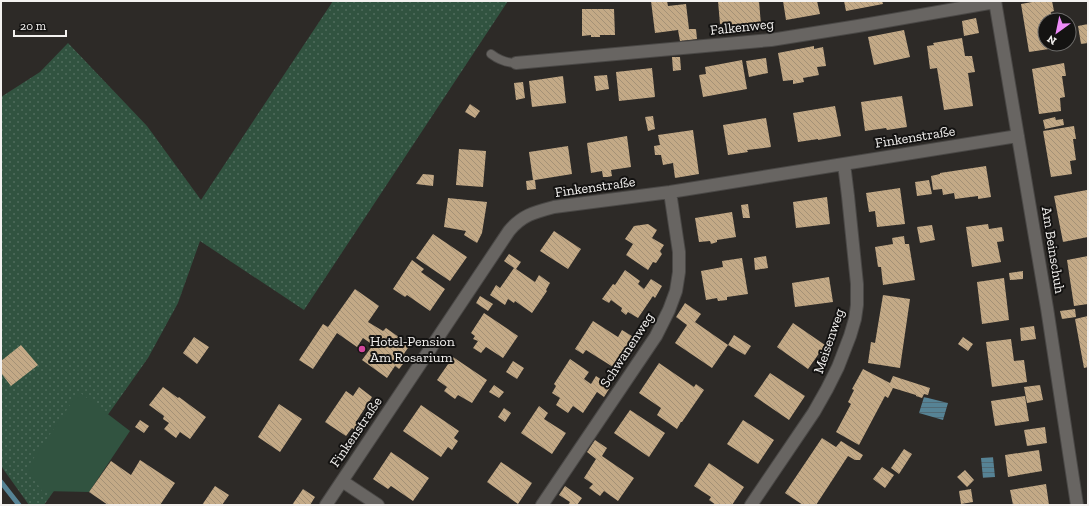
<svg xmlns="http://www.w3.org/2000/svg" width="1089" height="506" viewBox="0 0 1089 506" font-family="'Zilla Slab',serif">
<defs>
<pattern id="grass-dots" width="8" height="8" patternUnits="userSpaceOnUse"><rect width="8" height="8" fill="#315340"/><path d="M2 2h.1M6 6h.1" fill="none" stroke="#4f6c5c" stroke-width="1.8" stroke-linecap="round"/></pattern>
<pattern id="water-rules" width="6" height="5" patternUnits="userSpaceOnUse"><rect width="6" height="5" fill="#568395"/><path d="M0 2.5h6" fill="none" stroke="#516b76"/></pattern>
<pattern id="building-back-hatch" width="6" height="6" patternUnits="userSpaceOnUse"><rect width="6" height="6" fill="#c3a986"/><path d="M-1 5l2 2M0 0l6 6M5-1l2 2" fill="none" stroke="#a49176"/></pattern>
</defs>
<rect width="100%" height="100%" fill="#2d2a27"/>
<!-- grass -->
<path fill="url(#grass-dots)" d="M 333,1 L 508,1 L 304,310 L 200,241 L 178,303 L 148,358 L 44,505 L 29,505 L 1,466 L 1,97 L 40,72 L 68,43 L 147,126 L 201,200 Z"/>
<!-- pitch -->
<path fill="#315340" d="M 79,392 L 130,431 L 89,492 L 42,491 L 27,468 Z"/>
<!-- water -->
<path fill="url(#water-rules)" d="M 924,397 L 948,403 L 943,420 L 919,413 Z
M 993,457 L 995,477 L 983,478 L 981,458 Z"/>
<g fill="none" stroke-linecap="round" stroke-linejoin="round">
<!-- stream -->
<path stroke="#568395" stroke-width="5" d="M 1,482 L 19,505"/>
</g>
<!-- building -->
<path fill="url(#building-back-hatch)" d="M 651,1 L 667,1 L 668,6 L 686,4 L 689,29 L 696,29 L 697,39 L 680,41 L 678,30 L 655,33 Z
M 718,1 L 759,1 L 761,25 L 726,28 L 725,23 L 720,24 Z
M 783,1 L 817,1 L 820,14 L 786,20 Z
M 844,1 L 882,1 L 883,4 L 846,11 Z
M 1038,1 L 1052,1 L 1054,11 L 1051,12 L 1052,20 L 1045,20 L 1045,44 L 1048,44 L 1049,49 L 1029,52 L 1021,4 Z
M 582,9 L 614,9 L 615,35 L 600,35 L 600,37 L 591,37 L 591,35 L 582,36 Z
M 976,18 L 979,33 L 964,36 L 962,21 Z
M 1088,24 L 1088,43 L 1081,44 L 1078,26 Z
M 904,30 L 910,57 L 874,65 L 868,37 Z
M 962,38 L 965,56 L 972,56 L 975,72 L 968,73 L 973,106 L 944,110 L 937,68 L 930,69 L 927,46 L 934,45 L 933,43 Z
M 814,46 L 814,49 L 823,47 L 826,66 L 817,67 L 819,75 L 803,78 L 804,82 L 793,84 L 793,80 L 783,81 L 778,53 Z
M 672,57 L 680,57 L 681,70 L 673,71 Z
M 766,58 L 768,73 L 749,77 L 746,61 Z
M 742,60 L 747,89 L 703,97 L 699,75 L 706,74 L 705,67 Z
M 1064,63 L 1066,76 L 1062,76 L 1065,97 L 1060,98 L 1061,111 L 1039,114 L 1032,69 Z
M 652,68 L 655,97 L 619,101 L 616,72 Z
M 607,75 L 609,89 L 596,91 L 594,76 Z
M 563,76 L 566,103 L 532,107 L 529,81 Z
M 523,82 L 525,98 L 516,100 L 514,83 Z
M 902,96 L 907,127 L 887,130 L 886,128 L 865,131 L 861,102 Z
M 470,104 L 480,111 L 475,118 L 465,112 Z
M 835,106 L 841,136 L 818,140 L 818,139 L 798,142 L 793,113 Z
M 653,116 L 655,129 L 648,131 L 645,117 Z
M 1055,117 L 1056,120 L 1063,119 L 1064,125 L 1045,129 L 1043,120 Z
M 766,118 L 771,147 L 747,150 L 748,152 L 728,155 L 723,125 Z
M 1074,126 L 1076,139 L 1073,139 L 1076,160 L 1070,161 L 1072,174 L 1051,177 L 1043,131 Z
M 693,130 L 699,174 L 675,178 L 673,163 L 663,165 L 661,155 L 655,155 L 654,146 L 660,145 L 658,135 Z
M 627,136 L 631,167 L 611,170 L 612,176 L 608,177 L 603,177 L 602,171 L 591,173 L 587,143 Z
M 568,146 L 572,174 L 535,180 L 536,189 L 527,190 L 526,181 L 533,180 L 529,152 Z
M 459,149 L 486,151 L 483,187 L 456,185 Z
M 986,166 L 991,197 L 978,199 L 978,196 L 955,199 L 954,193 L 943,195 L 942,189 L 933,190 L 931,176 L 940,174 L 940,173 Z
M 423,174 L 434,175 L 433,186 L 416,184 Z
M 929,180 L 932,194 L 917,196 L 915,182 Z
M 900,188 L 905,224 L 877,227 L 875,211 L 869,212 L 866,193 Z
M 1087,190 L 1088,195 L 1088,221 L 1087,221 L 1088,237 L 1063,242 L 1054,196 Z
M 827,197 L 830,224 L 796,228 L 793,202 Z
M 448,198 L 487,202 L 482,233 L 477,243 L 464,235 L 466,231 L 444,227 Z
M 748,204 L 750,218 L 743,218 L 741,205 Z
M 732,212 L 736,237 L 717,240 L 717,242 L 711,244 L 710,241 L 699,242 L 695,218 Z
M 648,224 L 657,230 L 652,238 L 664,245 L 660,251 L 662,254 L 656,263 L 653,262 L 648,270 L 626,255 L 633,244 L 625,239 L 634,226 Z
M 988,224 L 989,229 L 1002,227 L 1004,241 L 997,242 L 1001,262 L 972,267 L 966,227 Z
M 932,225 L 935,240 L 920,243 L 917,227 Z
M 554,231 L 581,249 L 568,269 L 540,251 Z
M 433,234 L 467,257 L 450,281 L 416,258 Z
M 904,236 L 905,244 L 909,244 L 915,280 L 883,285 L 881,267 L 878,267 L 875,247 L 893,244 L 892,238 Z
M 509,254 L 521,262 L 516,269 L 535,282 L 539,275 L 550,283 L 546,290 L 547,291 L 532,313 L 515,301 L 514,303 L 508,299 L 505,305 L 490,295 L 496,285 L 500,288 L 514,268 L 504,261 Z
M 766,256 L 768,268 L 755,270 L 754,258 Z
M 1088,256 L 1088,304 L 1074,306 L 1067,260 Z
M 742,258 L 748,294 L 727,297 L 727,300 L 718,301 L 717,298 L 706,300 L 701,271 L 723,267 L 722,261 Z
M 412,260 L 424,269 L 421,272 L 445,289 L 430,311 L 407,295 L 405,297 L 393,289 Z
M 625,270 L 640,281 L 638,284 L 644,289 L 651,279 L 662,286 L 655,298 L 653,296 L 638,318 L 628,312 L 626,315 L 621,311 L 622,308 L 611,300 L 609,303 L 602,299 L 613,284 L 615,285 Z
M 1023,271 L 1023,279 L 1010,280 L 1009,273 Z
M 829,277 L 833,302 L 795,307 L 792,283 Z
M 1004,278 L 1009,320 L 982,324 L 977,282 Z
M 355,289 L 379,306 L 368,322 L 383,331 L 386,328 L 410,345 L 399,361 L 403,364 L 399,369 L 395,366 L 387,378 L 362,360 L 373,345 L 363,338 L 357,347 L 337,333 L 313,369 L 299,360 L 323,324 L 328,327 Z
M 883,295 L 910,299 L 900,368 L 868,363 L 871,342 L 875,343 Z
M 480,296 L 493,304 L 488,311 L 476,303 Z
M 685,303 L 701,314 L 695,322 L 728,345 L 712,368 L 675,343 L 687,325 L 676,317 Z
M 1075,309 L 1076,317 L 1062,319 L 1060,311 Z
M 484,313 L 518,336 L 503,358 L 486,347 L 481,353 L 473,348 L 478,341 L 473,339 L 475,336 L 471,333 Z
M 1088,316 L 1088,367 L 1084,368 L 1075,319 Z
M 593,321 L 618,337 L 622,330 L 635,338 L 629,346 L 627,345 L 613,367 L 586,350 L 583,354 L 575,349 Z
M 793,323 L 825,345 L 808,369 L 777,347 Z
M 1034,326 L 1036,339 L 1021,341 L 1020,328 Z
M 734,335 L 751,346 L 745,355 L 728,345 Z
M 194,337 L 209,347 L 197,364 L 183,353 Z
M 963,337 L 973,344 L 968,351 L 958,344 Z
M 1011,339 L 1014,361 L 1024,360 L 1027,382 L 992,387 L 986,342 Z
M 21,345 L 38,365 L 11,386 L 1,373 L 1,361 Z
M 453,357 L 487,380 L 472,403 L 458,395 L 455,399 L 444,391 L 447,387 L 437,380 Z
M 570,359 L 589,372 L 584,379 L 591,384 L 596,376 L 611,386 L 604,397 L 597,392 L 583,413 L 573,406 L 568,413 L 556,405 L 560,398 L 552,393 L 556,386 L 554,384 Z
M 513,361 L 524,368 L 517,379 L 506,372 Z
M 659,363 L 694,387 L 696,384 L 704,390 L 682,422 L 681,422 L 677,429 L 657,415 L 661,408 L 639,393 Z
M 863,369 L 890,383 L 893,376 L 930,388 L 928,395 L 924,394 L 922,398 L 916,396 L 916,395 L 893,388 L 888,398 L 885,396 L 859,445 L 836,432 L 851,404 L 848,402 L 854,390 L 852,389 Z
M 770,373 L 805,396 L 789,420 L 754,396 Z
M 494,385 L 504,392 L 499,398 L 489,392 Z
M 1040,385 L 1043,400 L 1027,403 L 1024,387 Z
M 163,387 L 178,398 L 179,397 L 206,417 L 190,439 L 180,432 L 176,438 L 164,429 L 169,423 L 163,419 L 164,416 L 149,405 Z
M 359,387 L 372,397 L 356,422 L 359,424 L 355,430 L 352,428 L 346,436 L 325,422 L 346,391 L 353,396 Z
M 1025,396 L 1029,421 L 995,426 L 991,401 Z
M 279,404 L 302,419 L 280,452 L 258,437 Z
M 421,405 L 459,431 L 454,438 L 458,441 L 452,450 L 448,447 L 441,457 L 403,431 Z
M 539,406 L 548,413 L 544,419 L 566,433 L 552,454 L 521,433 Z
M 504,408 L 511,413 L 505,422 L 498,417 Z
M 630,410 L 665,433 L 649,457 L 614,433 Z
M 140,420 L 149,426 L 144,433 L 135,427 Z
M 743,420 L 774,440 L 758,464 L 727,444 Z
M 1045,427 L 1047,443 L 1027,446 L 1024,430 Z
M 822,438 L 836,447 L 841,441 L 863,455 L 860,460 L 855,460 L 848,456 L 816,505 L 803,505 L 785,493 Z
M 595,440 L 607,448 L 602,456 L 634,478 L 618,501 L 604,491 L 600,496 L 589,488 L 593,484 L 584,478 L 596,459 L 587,452 Z
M 904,449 L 912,454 L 899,474 L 891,468 Z
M 1039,450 L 1042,471 L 1008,477 L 1005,455 Z
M 391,452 L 429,478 L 413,501 L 391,486 L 388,489 L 373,479 Z
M 140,460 L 175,483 L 160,505 L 108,505 L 89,492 L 111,461 L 131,475 Z
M 501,462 L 532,483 L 518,504 L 487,482 Z
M 709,463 L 744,487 L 732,505 L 716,505 L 709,500 L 711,497 L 694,486 Z
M 882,467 L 894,475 L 885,488 L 873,479 Z
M 965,470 L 974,480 L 967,487 L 957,477 Z
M 1046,484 L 1049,505 L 1013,505 L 1010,490 Z
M 215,486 L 229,495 L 222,505 L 202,505 Z
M 565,486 L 582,498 L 577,505 L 568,505 L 570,502 L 559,495 Z
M 303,489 L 315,497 L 310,505 L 292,505 Z
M 971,489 L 973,502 L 961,504 L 959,491 Z"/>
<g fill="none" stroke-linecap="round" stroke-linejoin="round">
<!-- service casing -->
<g stroke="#4a4846" stroke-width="10">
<path id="service" d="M 491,54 C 499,60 506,63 516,63"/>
</g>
<!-- minor casing -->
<g stroke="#4a4846" stroke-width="14">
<path id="minor" d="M 995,1 L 1047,308 L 1077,505
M 516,63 L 771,40 L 858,26 L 995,2
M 342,481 L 378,505
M 326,505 L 509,231 C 522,215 535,212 554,207 L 670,192 L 1018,136
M 542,505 L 656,336 L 669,310 L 676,291 L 679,272 L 679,252 L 670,192
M 751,505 L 814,412 L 827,389 L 838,367 L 850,336 L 855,319 L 857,305 L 857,284 L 848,196 L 844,164"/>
</g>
<!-- service -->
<use href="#service" stroke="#686562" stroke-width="8"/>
<!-- minor -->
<use href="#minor" stroke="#686562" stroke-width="12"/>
</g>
<!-- markers -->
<circle fill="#d1479c" stroke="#141312" stroke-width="1.5" cx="362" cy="349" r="4"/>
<g text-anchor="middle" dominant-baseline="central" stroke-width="4" stroke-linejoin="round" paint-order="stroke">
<!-- street labels -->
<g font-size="14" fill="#f3f1ef" stroke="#141312">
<text transform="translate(742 27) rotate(-6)">Falkenweg</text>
<text transform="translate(915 137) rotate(-9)">Finkenstraße</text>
<text transform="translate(595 187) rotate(-8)">Finkenstraße</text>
<text transform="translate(1053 250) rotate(81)">Am Beinschuh</text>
<text transform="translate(829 341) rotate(-71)">Meisenweg</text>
<text transform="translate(627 350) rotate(-57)">Schwanenweg</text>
<text transform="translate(356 432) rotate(-56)">Finkenstraße</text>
</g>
<!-- poi labels -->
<g font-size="14" fill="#f3f1ef" stroke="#141312" text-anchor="start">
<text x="370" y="341">Hotel-Pension<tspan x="370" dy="16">Am Rosarium</tspan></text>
</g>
</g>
<!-- border -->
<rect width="1089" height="506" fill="none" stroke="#f3f1ef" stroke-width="4"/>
<!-- north arrow -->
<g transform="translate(1057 32) rotate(213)"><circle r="19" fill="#141312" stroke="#6d6c6a"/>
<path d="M0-3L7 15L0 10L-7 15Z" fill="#ee8cf8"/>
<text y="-6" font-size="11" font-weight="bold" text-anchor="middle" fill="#f3f1ef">N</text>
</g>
<!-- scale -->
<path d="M14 30v6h52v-6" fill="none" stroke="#f3f1ef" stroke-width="2"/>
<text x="20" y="30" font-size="12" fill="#f3f1ef" stroke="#141312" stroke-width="3" paint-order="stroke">20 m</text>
</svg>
